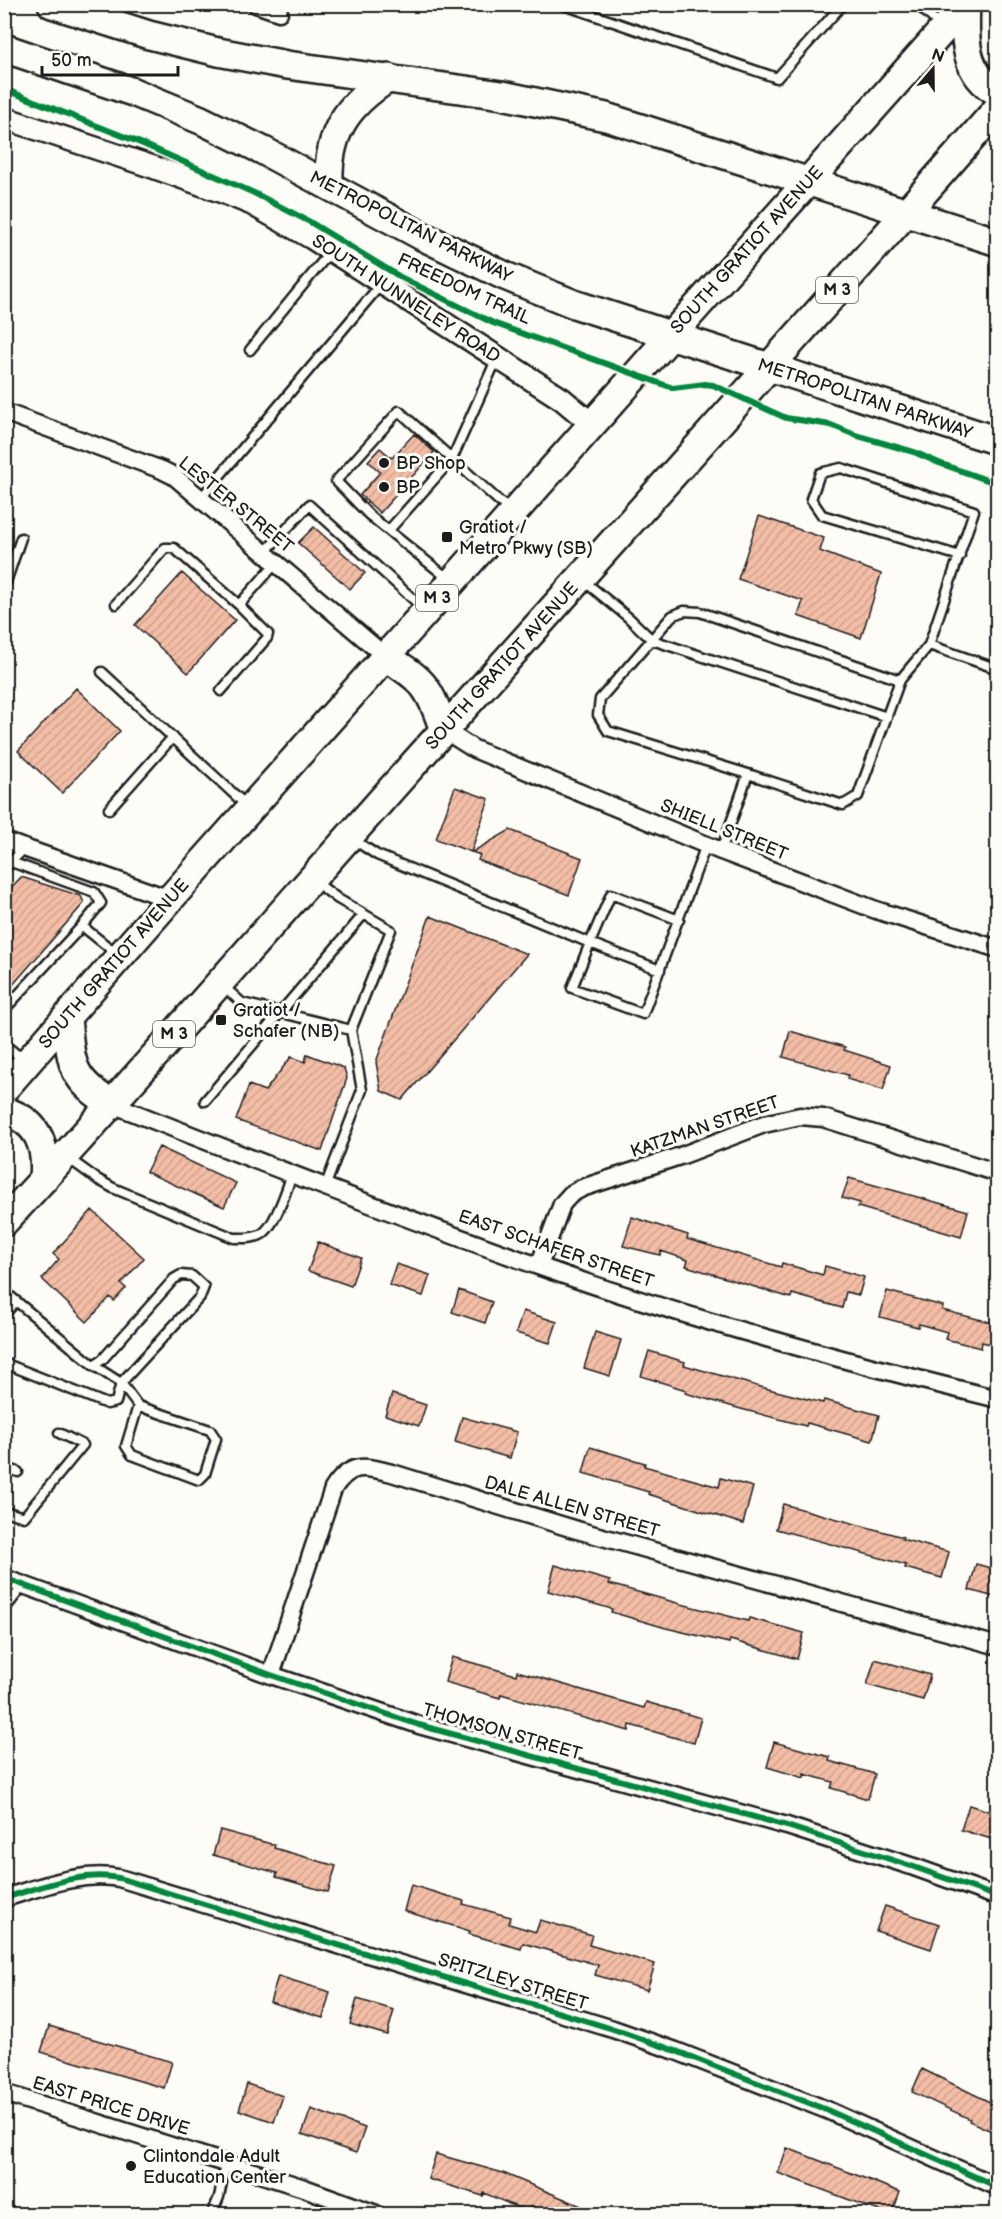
<svg xmlns="http://www.w3.org/2000/svg" width="1002" height="2219" viewBox="0 0 1002 2219" font-family="'Balsamiq Sans',sans-serif">
<defs>
<pattern id="building-hatch" width="6" height="6" patternUnits="userSpaceOnUse" patternTransform="scale(1.5)"><rect width="6" height="6" fill="#f3bda6"/><path d="M-1 1l2-2M0 6l6-6M5 7l2-2" fill="none" stroke="#d0a28e"/></pattern>
</defs>
<rect width="100%" height="100%" fill="#fdfcf7"/>
<filter id="ink" filterUnits="userSpaceOnUse"><feTurbulence type="fractalNoise" baseFrequency=".0167" numOctaves="2"/><feDisplacementMap in="SourceGraphic" scale="12" xChannelSelector="R" yChannelSelector="G"/><feConvolveMatrix kernelMatrix="1 2 1 2 8 2 1 2 1" color-interpolation-filters="sRGB"/></filter>
<g filter="url(#ink)">
<!-- building -->
<path fill="url(#building-hatch)" stroke="#1c1c1c" stroke-width="1.5" d="M 414,434 L 434,452 L 380,513 L 360,495 L 380,472 L 368,461 L 380,448 L 392,458 Z
M 759,516 L 824,538 L 820,551 L 881,574 L 861,638 L 798,616 L 803,601 L 738,579 Z
M 314,527 L 365,573 L 350,589 L 298,543 Z
M 182,573 L 235,620 L 188,673 L 135,625 Z
M 76,688 L 120,731 L 62,793 L 18,751 Z
M 455,787 L 489,799 L 471,852 L 436,839 Z
M 510,830 L 582,858 L 569,895 L 478,860 L 480,855 L 472,852 Z
M 21,877 L 81,896 L 84,903 L 4,995 L 4,895 Z
M 430,916 L 527,954 L 402,1100 L 381,1091 L 376,1062 Z
M 790,1031 L 845,1047 L 844,1050 L 891,1065 L 883,1090 L 847,1079 L 848,1075 L 783,1057 Z
M 307,1054 L 344,1068 L 347,1078 L 322,1151 L 236,1120 L 249,1085 L 265,1091 L 291,1057 L 305,1062 Z
M 159,1147 L 236,1183 L 224,1207 L 146,1172 Z
M 849,1178 L 968,1211 L 961,1237 L 858,1207 L 860,1203 L 842,1198 Z
M 92,1210 L 144,1258 L 121,1284 L 126,1288 L 114,1301 L 110,1297 L 87,1322 L 42,1279 L 59,1259 L 53,1254 Z
M 632,1217 L 688,1235 L 687,1239 L 781,1267 L 782,1263 L 823,1275 L 825,1266 L 864,1277 L 859,1295 L 846,1292 L 842,1308 L 792,1294 L 791,1298 L 686,1266 L 688,1260 L 661,1251 L 660,1255 L 623,1246 Z
M 318,1242 L 361,1258 L 351,1286 L 308,1271 Z
M 396,1264 L 430,1275 L 423,1296 L 389,1285 Z
M 459,1290 L 492,1302 L 485,1323 L 452,1312 Z
M 887,1291 L 943,1306 L 942,1310 L 998,1324 L 998,1346 L 982,1342 L 981,1348 L 945,1339 L 947,1332 L 919,1324 L 918,1327 L 880,1317 Z
M 523,1311 L 557,1322 L 550,1343 L 516,1333 Z
M 595,1332 L 621,1340 L 610,1376 L 584,1368 Z
M 649,1351 L 685,1362 L 684,1365 L 757,1386 L 823,1403 L 824,1400 L 879,1415 L 872,1441 L 807,1423 L 806,1426 L 741,1409 L 685,1393 L 686,1390 L 641,1376 Z
M 392,1394 L 426,1405 L 419,1426 L 385,1415 Z
M 462,1417 L 517,1432 L 510,1458 L 455,1442 Z
M 590,1447 L 645,1463 L 644,1466 L 719,1487 L 721,1478 L 753,1487 L 743,1524 L 648,1494 L 649,1492 L 583,1473 Z
M 783,1504 L 903,1537 L 902,1539 L 949,1552 L 942,1578 L 905,1568 L 906,1565 L 776,1529 Z
M 976,1564 L 998,1570 L 998,1598 L 969,1590 Z
M 555,1565 L 610,1581 L 609,1584 L 681,1604 L 748,1621 L 749,1618 L 804,1633 L 797,1659 L 730,1640 L 729,1643 L 666,1628 L 611,1612 L 612,1609 L 548,1591 Z
M 452,1657 L 516,1675 L 517,1671 L 644,1708 L 646,1702 L 701,1718 L 694,1743 L 630,1725 L 629,1731 L 501,1694 L 500,1698 L 445,1682 Z
M 875,1659 L 930,1675 L 923,1700 L 867,1685 Z
M 774,1742 L 830,1757 L 829,1761 L 875,1774 L 868,1799 L 831,1788 L 833,1782 L 804,1774 L 804,1778 L 767,1767 Z
M 969,1805 L 998,1814 L 998,1832 L 995,1840 L 961,1830 Z
M 220,1830 L 275,1845 L 274,1848 L 336,1866 L 328,1892 L 276,1877 L 277,1873 L 213,1855 Z
M 411,1885 L 464,1901 L 463,1904 L 511,1917 L 509,1924 L 536,1932 L 540,1920 L 592,1935 L 589,1945 L 655,1964 L 647,1990 L 595,1975 L 598,1965 L 523,1943 L 521,1949 L 469,1934 L 470,1931 L 404,1911 Z
M 885,1906 L 939,1924 L 931,1949 L 876,1931 Z
M 278,1976 L 330,1992 L 323,2018 L 270,2002 Z
M 357,1999 L 394,2010 L 387,2035 L 350,2024 Z
M 49,2026 L 172,2062 L 164,2088 L 41,2052 Z
M 922,2069 L 998,2106 L 998,2134 L 969,2121 L 970,2119 L 912,2092 Z
M 247,2084 L 283,2096 L 274,2122 L 239,2110 Z
M 311,2109 L 365,2128 L 356,2153 L 302,2134 Z
M 787,2148 L 900,2192 L 892,2214 L 887,2214 L 778,2173 Z
M 436,2154 L 503,2173 L 600,2214 L 548,2214 L 530,2207 L 528,2212 L 484,2193 L 483,2196 L 428,2179 Z"/>
<g fill="none" stroke-linecap="round" stroke-linejoin="round">
<!-- service casing -->
<g stroke="#1c1c1c" stroke-width="13">
<path id="service" d="M 561,4 L 573,8 L 574,5
M 917,4 L 941,26
M 573,8 L 777,78 L 843,4
M 250,350 L 331,251
M 201,498 L 382,283
M 389,530 L 452,459 L 497,358
M 264,553 L 309,505 L 423,608
M 450,580 L 369,515 L 336,481 L 399,411 L 510,511
M 584,581 L 629,618 L 652,640 L 887,717
M 4,588 L 21,538
M 116,604 L 165,548 L 174,548 L 239,605 L 268,634 L 267,638 L 221,691
M 239,605 L 276,563
M 929,645 L 974,511 L 841,468 L 820,473 L 811,499 L 822,515 L 960,556
M 102,672 L 248,807
M 748,774 L 608,731 L 598,715 L 600,699 L 672,616 L 684,611 L 700,612 L 900,680
M 109,809 L 173,737
M 351,838 L 377,855 L 590,943 L 572,988 L 643,1014 L 706,845
M 721,851 L 748,774 L 843,805 L 858,796 L 900,680 L 929,645 L 998,669
M 11,862 L 94,892 L 101,903 L 82,926
M 4,869 L 25,848
M 313,880 L 338,899 L 391,930 L 351,1030 L 362,1090 L 325,1187
M 660,970 L 590,943 L 611,894 L 679,920
M 222,985 L 242,1003 L 351,1030
M 4,1010 L 82,926 L 117,954
M 4,1044 L 25,1061
M 205,1101 L 364,914
M 68,1158 L 97,1179 L 113,1188 L 234,1238 C 243,1238 254,1239 262,1234 C 275,1226 287,1189 292,1174
M 4,1291 L 93,1365 L 121,1383 L 200,1297 L 204,1287 L 192,1276 L 181,1275 L 174,1279 L 102,1360 L 93,1365
M 4,1315 L 16,1301
M 4,1363 L 107,1404 L 116,1402 L 121,1383
M 121,1383 L 138,1406 L 210,1430 L 216,1439 L 205,1474 L 199,1480 L 132,1455 L 126,1446 L 138,1406
M 4,1467 L 18,1472
M 4,1511 L 24,1517 L 83,1445 L 59,1433
M 4,1610 L 23,1586
M 212,2214 L 219,2197 L 226,2163"/>
</g>
<!-- minor casing -->
<g stroke="#1c1c1c" stroke-width="21">
<path id="minor" d="M 256,4 L 279,12
M 4,412 L 162,470 L 174,476 L 386,657
M 444,730 L 474,749 L 721,851 L 876,910 L 998,949
M 4,841 L 170,899
M 112,1104 C 254,1160 395,1215 538,1266 C 688,1319 843,1361 998,1399
M 539,1266 L 562,1204 L 571,1194 L 582,1188 L 683,1155 L 764,1124 L 800,1116 L 823,1118 L 998,1173
M 4,1578 L 271,1675 L 419,1725 L 787,1826 L 914,1867 L 998,1897
M 271,1675 L 333,1489 C 350,1462 364,1466 392,1473 L 577,1530 L 998,1646
M 4,1898 C 42,1887 80,1871 119,1878 L 613,2029 L 676,2051 L 827,2110 L 998,2187
M 4,2093 L 304,2188 L 376,2214"/>
</g>
<!-- tertiary casing -->
<g stroke="#1c1c1c" stroke-width="26">
<path id="tertiary" d="M 4,118 L 153,167 L 220,191 L 252,204 L 312,238 L 562,399 L 593,425"/>
</g>
<!-- primary casing -->
<g stroke="#1c1c1c" stroke-width="32">
<path id="primary" d="M 52,4 L 149,35 L 218,52 L 287,65 L 502,95 L 606,117 L 998,242
M 966,4 C 964,38 964,75 998,92
M 4,48 L 133,92 L 201,120 L 264,151 L 422,236 L 505,276 L 574,304 L 998,441
M 329,185 C 327,134 346,105 389,78
M 386,657 C 426,682 428,686 444,730
M 67,1017 C 71,1064 70,1079 112,1104
M 4,1089 L 170,899 L 966,4
M 4,1111 C 39,1121 47,1146 44,1179
M 4,1222 C 154,1060 297,894 444,730 C 629,523 816,317 998,108"/>
</g>
<!-- service -->
<use href="#service" stroke="#fdfcf7" stroke-width="8"/>
<!-- minor -->
<use href="#minor" stroke="#fdfcf7" stroke-width="16"/>
<!-- tertiary -->
<use href="#tertiary" stroke="#fdfcf7" stroke-width="21"/>
<!-- primary -->
<use href="#primary" stroke="#fdfcf7" stroke-width="27"/>
<!-- cycleway casing -->
<g stroke="#fdfcf7" stroke-width="10">
<path id="cycleway" d="M 4,89 L 143,144 L 254,193 L 310,222 L 402,278 L 493,323 L 673,388 L 705,384 L 713,385 L 786,418 L 831,425 L 855,435 L 914,452 L 939,463 L 998,484
M 4,1578 L 271,1675 L 419,1725 L 787,1826 L 914,1867 L 998,1897
M 4,1898 C 42,1887 80,1871 119,1878 L 613,2029 L 676,2051 L 827,2110 L 998,2187"/>
</g>
<!-- cycleway -->
<use href="#cycleway" stroke="#00873e" stroke-width="6"/>
</g>
</g>
<!-- markers -->
<g fill="#1c1c1c" stroke="#fdfcf7" stroke-width="2">
<circle cx="384" cy="463" r="6"/>
<circle cx="384" cy="487" r="6"/>
<rect x="441" y="531" width="12" height="12" rx="3"/>
<rect x="215" y="1014" width="12" height="12" rx="3"/>
<circle cx="131" cy="2166" r="6"/>
</g>
<g text-anchor="middle" dominant-baseline="central" stroke-width="6" stroke-linejoin="round" paint-order="stroke">
<!-- shield labels -->
<g fill="#fdfcf7" stroke="#605f5e" stroke-width="1.5">
<rect x="816" y="277" width="42" height="26" rx="4.5"/>
<rect x="416" y="585" width="42" height="26" rx="4.5"/>
<rect x="153" y="1021" width="42" height="26" rx="4.5"/>
</g>
<g font-size="16" font-weight="bold" fill="#1c1c1c">
<text x="837" y="290">M 3</text>
<text x="437" y="598">M 3</text>
<text x="174" y="1034">M 3</text>
</g>
<!-- street labels -->
<g font-size="18" fill="#1c1c1c" stroke="#fdfcf7">
<text transform="translate(411 227) rotate(27)">METROPOLITAN PARKWAY</text>
<text transform="translate(747 250) rotate(-48)">SOUTH GRATIOT AVENUE</text>
<text transform="translate(464 289) rotate(25)">FREEDOM TRAIL</text>
<text transform="translate(406 299) rotate(33)">SOUTH NUNNELEY ROAD</text>
<text transform="translate(865 399) rotate(18)">METROPOLITAN PARKWAY</text>
<text transform="translate(236 505) rotate(39)">LESTER STREET</text>
<text transform="translate(502 666) rotate(-48)">SOUTH GRATIOT AVENUE</text>
<text transform="translate(724 830) rotate(22)">SHIELL STREET</text>
<text transform="translate(114 964) rotate(-49)">SOUTH GRATIOT AVENUE</text>
<text transform="translate(705 1127) rotate(-19)">KATZMAN STREET</text>
<text transform="translate(556 1249) rotate(19)">EAST SCHAFER STREET</text>
<text transform="translate(572 1507) rotate(16)">DALE ALLEN STREET</text>
<text transform="translate(502 1732) rotate(16)">THOMSON STREET</text>
<text transform="translate(513 1982) rotate(17)">SPITZLEY STREET</text>
<text transform="translate(111 2106) rotate(17)">EAST PRICE DRIVE</text>
</g>
<!-- poi labels -->
<g font-size="18" fill="#1c1c1c" stroke="#fdfcf7" text-anchor="start">
<text x="396" y="463">BP Shop</text>
<text x="396" y="487">BP</text>
<text x="459" y="527">Gratiot /<tspan x="459" dy="21">Metro Pkwy (SB)</tspan></text>
<text x="233" y="1010">Gratiot /<tspan x="233" dy="21">Schafer (NB)</tspan></text>
<text x="143" y="2156">Clintondale Adult<tspan x="143" dy="21">Education Center</tspan></text>
</g>
</g>
<!-- margin -->
<rect width="1002" height="2219" fill="none" stroke="#fdfcf7" stroke-width="24"/>
<rect x="12" y="12" width="978" height="2195" fill="none" stroke="#1c1c1c" stroke-width="2" filter="url(#ink)"/>
<!-- north arrow -->
<g transform="translate(933 69) rotate(20)" stroke="#fdfcf7" stroke-width="4.5" paint-order="stroke">
<path d="M0-4.5L10 22L0 15L-10 22Z" fill="#1c1c1c"/>
<text y="-9" font-size="16" font-weight="bold" text-anchor="middle" fill="#1c1c1c">N</text>
</g>
<!-- scale -->
<path d="M42 66v9h136v-9" fill="none" stroke="#1c1c1c" stroke-width="3"/>
<text x="51" y="66" font-size="18" fill="#1c1c1c" stroke="#fdfcf7" stroke-width="4.5" paint-order="stroke">50 m</text>
</svg>
